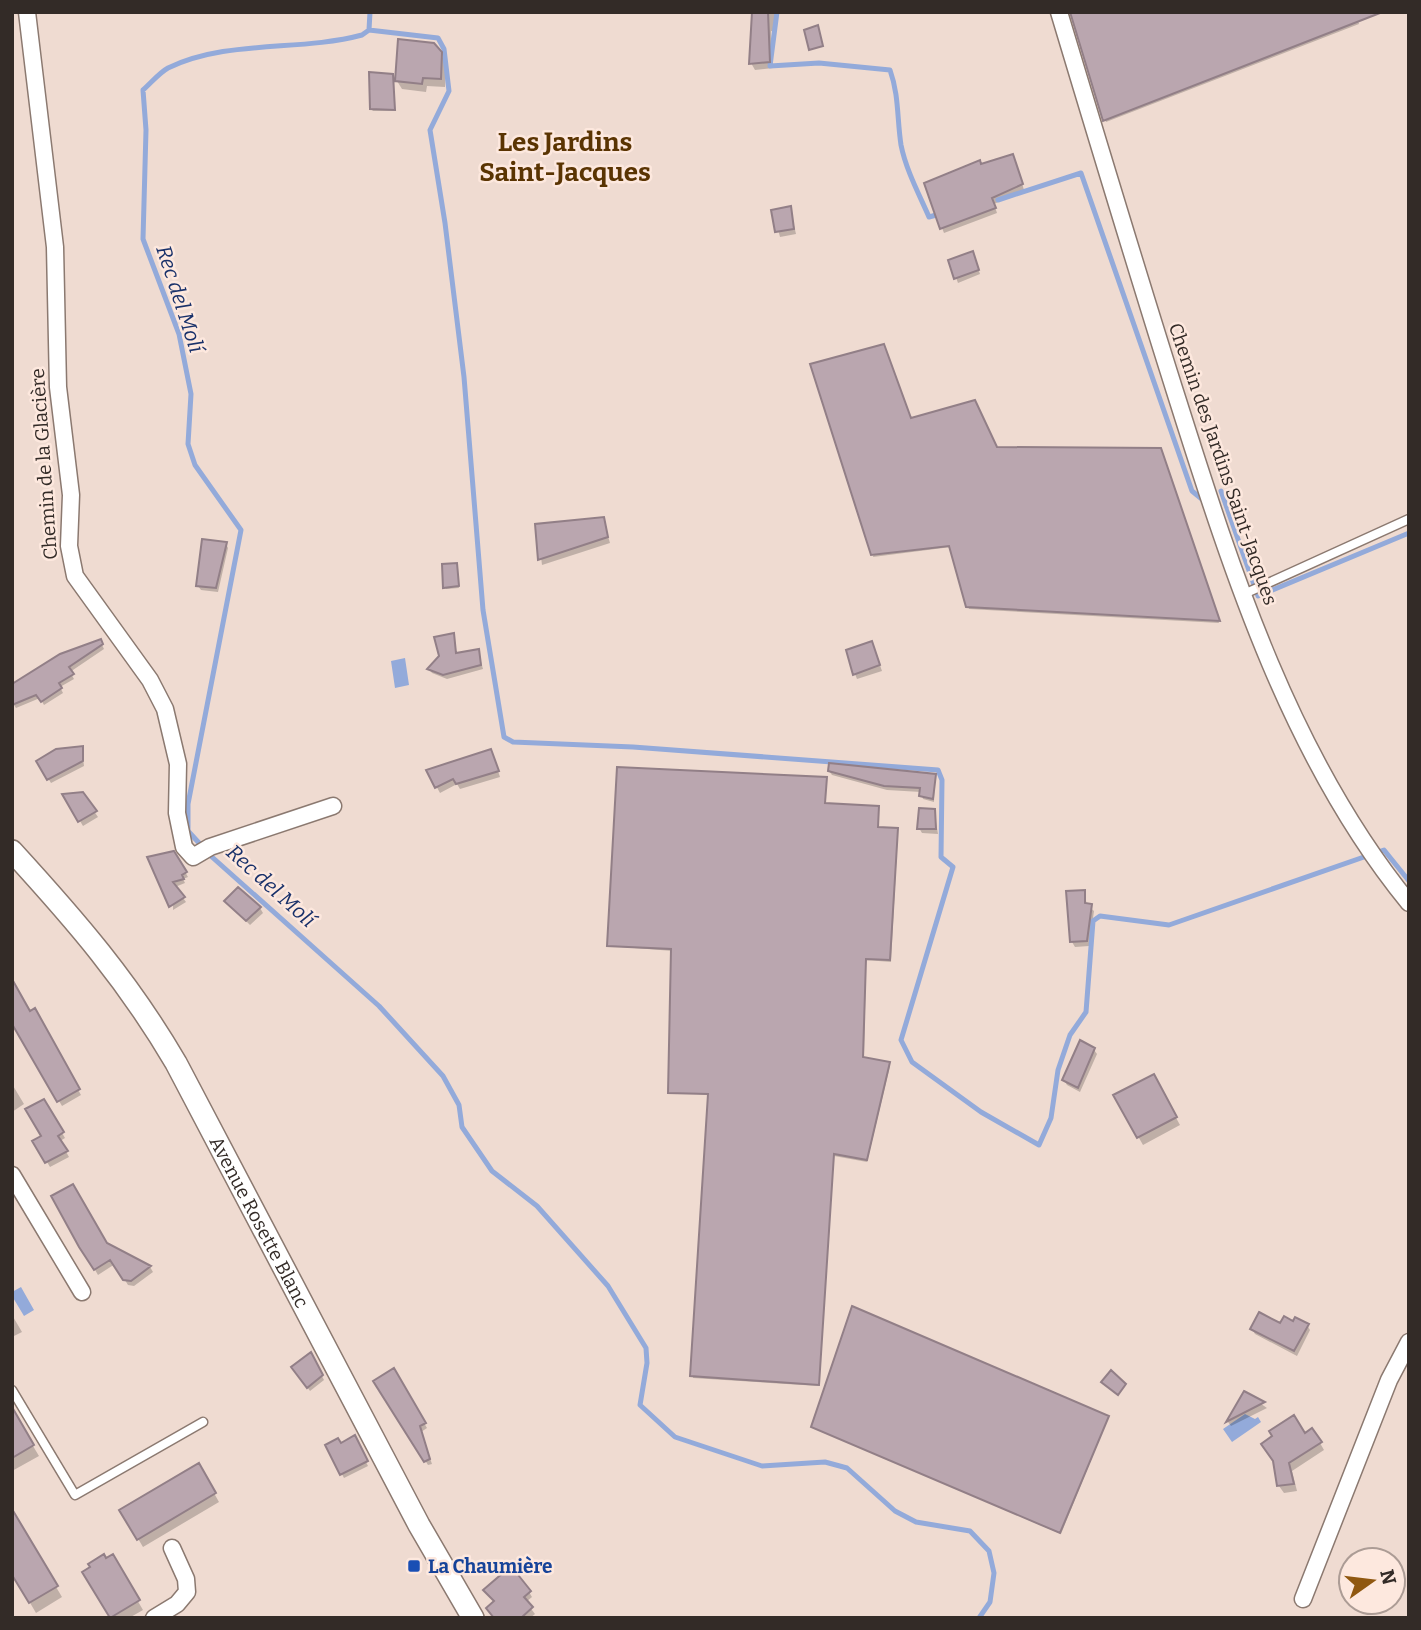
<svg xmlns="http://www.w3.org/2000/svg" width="1421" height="1630" viewBox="0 0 1421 1630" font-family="Bitter,serif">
<rect width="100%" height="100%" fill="#efdbd1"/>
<!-- water -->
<path fill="#93aada" d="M 405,658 L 409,685 L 395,688 L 391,661 Z
M 21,1287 L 34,1310 L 24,1316 L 12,1296 L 12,1292 Z
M 1245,1414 L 1255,1419 L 1258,1417 L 1261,1422 L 1232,1442 L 1223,1429 Z"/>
<!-- shadow -->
<path fill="#0003" d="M 754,12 L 777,12 L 775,32 L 771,31 L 773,68 L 755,70 L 751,63 Z
M 1070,12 L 1356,12 L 1359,24 L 1106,122 Z
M 440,53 L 446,63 L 445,87 L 427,86 L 426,92 L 402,89 L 397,81 Z
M 393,78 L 395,111 L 373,111 L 371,109 Z
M 1015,161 L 1024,190 L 994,204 L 997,213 L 944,233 L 942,228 L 981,166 Z
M 790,208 L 796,234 L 780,237 L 773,211 Z
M 974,257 L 980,274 L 958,283 L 950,261 Z
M 910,420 L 996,449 L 1161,452 L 1219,623 L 969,609 L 951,547 L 873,557 Z
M 603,519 L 610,543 L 542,565 L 537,526 Z
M 226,544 L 228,548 L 218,592 L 201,590 L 198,586 Z
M 456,565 L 459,588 L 446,589 L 445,587 Z
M 453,635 L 457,655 L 478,651 L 483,669 L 447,679 L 432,673 L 429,669 Z
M 100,641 L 104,649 L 70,672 L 74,679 L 60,687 L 63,693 L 44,705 L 40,698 L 16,708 L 12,702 Z
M 874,648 L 882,671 L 857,679 L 855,674 Z
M 82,748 L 84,766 L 51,783 L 38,762 Z
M 493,756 L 500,777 L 460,789 L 457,784 L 440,793 L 428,771 Z
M 829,771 L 935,775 L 934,802 L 923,799 L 921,792 L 887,790 L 832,775 Z
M 826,779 L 826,805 L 878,808 L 878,828 L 898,831 L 891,962 L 866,960 L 864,1059 L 890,1066 L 867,1162 L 834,1156 L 819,1386 L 693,1378 L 710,1095 L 670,1092 L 673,951 L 608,946 Z
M 82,794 L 98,817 L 83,826 L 65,796 Z
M 934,810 L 938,834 L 922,833 L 919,828 Z
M 174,853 L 188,877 L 183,879 L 185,883 L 175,887 L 186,902 L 173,910 Z
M 1084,892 L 1087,905 L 1094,911 L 1089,946 L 1075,947 L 1072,942 Z
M 226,901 L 260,908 L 263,913 L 250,925 Z
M 34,1010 L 81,1095 L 62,1106 L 12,1020 Z
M 1094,1050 L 1097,1054 L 1080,1092 L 1067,1085 L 1064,1080 Z
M 1153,1076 L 1180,1125 L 1143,1145 L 1115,1096 Z
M 12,1084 L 24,1104 L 12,1112 Z
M 44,1102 L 65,1138 L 60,1141 L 69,1157 L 50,1167 L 35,1142 L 43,1137 Z
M 53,1197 L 106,1245 L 150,1267 L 153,1272 L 134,1286 L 128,1285 L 115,1264 L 98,1275 Z
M 12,1315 L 22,1332 L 12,1337 Z
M 1294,1323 L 1307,1325 L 1310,1330 L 1297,1356 L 1255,1334 L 1252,1329 Z
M 310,1354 L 324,1380 L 310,1391 L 296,1372 Z
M 393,1371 L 427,1428 L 421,1432 L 432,1464 L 428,1465 L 375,1382 Z
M 1245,1393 L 1267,1408 L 1231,1426 L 1228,1422 Z
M 12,1411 L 39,1456 L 12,1471 Z
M 1108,1418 L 1061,1534 L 813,1427 Z
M 1305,1435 L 1320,1443 L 1324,1450 L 1292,1471 L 1297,1491 L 1284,1493 L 1279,1486 L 1275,1436 Z
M 354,1438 L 368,1466 L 344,1478 L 327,1446 L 340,1445 Z
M 198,1465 L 219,1502 L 143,1547 L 121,1510 Z
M 12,1513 L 62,1597 L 36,1613 L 12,1572 Z
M 112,1557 L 143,1610 L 129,1618 L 112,1618 L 85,1572 Z
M 529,1592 L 532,1597 L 526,1602 L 535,1614 L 530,1618 L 495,1618 L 495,1602 L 489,1595 Z"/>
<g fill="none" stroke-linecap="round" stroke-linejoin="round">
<!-- stream -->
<path stroke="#93aada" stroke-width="5" d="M 370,12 L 369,30 L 362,35 C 299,52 228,39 168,68 C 159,73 151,83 143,90 L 146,130 L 143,239 L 179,334 L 191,394 L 188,444 L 195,465 L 241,530 L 188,804 L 188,831 L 212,857 L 379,1006 L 443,1076 L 459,1105 L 462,1127 L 492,1171 L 537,1206 L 608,1286 L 646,1348 L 647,1363 L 640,1405 L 675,1437 L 762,1466 L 825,1462 L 847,1468 L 895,1511 L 916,1522 L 970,1531 L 989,1551 L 994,1573 L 990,1602 L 979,1618
M 777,12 L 770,66 L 819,63 L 890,70 C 899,95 897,119 901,145 C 906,170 919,194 929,217 L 940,214
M 369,30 L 438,38 L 444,49 L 449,91 L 430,130 L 445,223 L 464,377 L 483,610 L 504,737 L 513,742 L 633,747 L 938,770 L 942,780 L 941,857 L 953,867 L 901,1040 L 912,1062 L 981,1112 L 1039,1145 L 1051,1118 L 1058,1070 L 1070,1035 L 1086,1012 L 1093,921 L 1100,916 L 1169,925 L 1384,850 L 1409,881
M 998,200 L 1081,173 L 1192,491 L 1203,500
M 1221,491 L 1258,596 L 1409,533"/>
</g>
<!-- building -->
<path fill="#baa6af" stroke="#927f87" stroke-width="2" d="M 752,12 L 768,12 L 770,62 L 749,64 Z
M 1070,12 L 1380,12 L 1380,13 L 1103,121 Z
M 818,25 L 823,46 L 809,50 L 804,30 Z
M 398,39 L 434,43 L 442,52 L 441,79 L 423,78 L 422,84 L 395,81 Z
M 369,72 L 393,74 L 395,110 L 370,109 Z
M 1013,154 L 1023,184 L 992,198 L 996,208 L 940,229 L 924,183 L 980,160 L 981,164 Z
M 791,206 L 794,229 L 775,232 L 771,210 Z
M 973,251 L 979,270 L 954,279 L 948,260 Z
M 884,344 L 911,418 L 975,400 L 997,447 L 1161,448 L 1220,621 L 966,607 L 949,546 L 871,555 L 810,364 Z
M 604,517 L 608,537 L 538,560 L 535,524 Z
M 202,539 L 227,542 L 216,588 L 196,586 Z
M 457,563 L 459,586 L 443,588 L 442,564 Z
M 454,633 L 456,653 L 479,649 L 481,665 L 443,675 L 427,669 L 439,656 L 434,637 Z
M 101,639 L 103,644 L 69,667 L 74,674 L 59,683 L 62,688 L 41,702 L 36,695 L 12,705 L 12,684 L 60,654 Z
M 872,641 L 880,665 L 853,675 L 846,650 Z
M 83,746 L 83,761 L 47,780 L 36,761 L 56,749 Z
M 491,749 L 499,771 L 456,784 L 453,779 L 435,788 L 426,770 Z
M 829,763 L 936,774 L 933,799 L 919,796 L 920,788 L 884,786 L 828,771 Z
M 617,767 L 827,777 L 825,803 L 879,806 L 878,827 L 898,828 L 890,960 L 866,959 L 863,1057 L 890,1062 L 867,1160 L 834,1154 L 819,1385 L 690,1376 L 708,1094 L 668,1093 L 671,949 L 607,946 Z
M 83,792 L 97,811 L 78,822 L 62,794 Z
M 919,808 L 935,809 L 936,829 L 917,829 Z
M 174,851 L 187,872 L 182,875 L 184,879 L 173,882 L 185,897 L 169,907 L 147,857 Z
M 238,887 L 261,907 L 246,921 L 224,901 Z
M 1085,890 L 1085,903 L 1092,904 L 1087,941 L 1070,942 L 1066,891 Z
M 12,979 L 30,1011 L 35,1008 L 80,1089 L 57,1102 L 12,1024 Z
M 1080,1040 L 1095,1048 L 1078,1088 L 1062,1080 Z
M 1154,1074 L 1177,1117 L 1137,1138 L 1113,1095 Z
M 44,1099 L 64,1132 L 58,1136 L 68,1151 L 45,1163 L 32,1141 L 41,1136 L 25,1109 Z
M 73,1184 L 107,1243 L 151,1266 L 131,1281 L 123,1280 L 110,1260 L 94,1270 L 79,1247 L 51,1196 Z
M 852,1306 L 1109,1416 L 1060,1533 L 811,1427 Z
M 1259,1312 L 1280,1323 L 1284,1316 L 1293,1321 L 1295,1317 L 1309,1324 L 1294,1351 L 1250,1329 Z
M 311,1352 L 323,1375 L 307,1388 L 291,1367 Z
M 394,1368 L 426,1423 L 420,1426 L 430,1459 L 424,1462 L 373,1381 Z
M 1111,1370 L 1126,1384 L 1118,1395 L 1101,1382 Z
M 1244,1391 L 1265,1402 L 1226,1422 Z
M 12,1407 L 34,1445 L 12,1458 Z
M 1294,1415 L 1305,1433 L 1312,1428 L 1322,1442 L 1289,1463 L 1294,1484 L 1277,1486 L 1273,1461 L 1261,1444 L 1272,1436 L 1269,1431 Z
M 355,1435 L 368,1461 L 340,1475 L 325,1445 L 338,1438 L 341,1443 Z
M 199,1463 L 216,1493 L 137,1540 L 119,1510 Z
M 12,1509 L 58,1586 L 29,1603 L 12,1575 Z
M 104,1554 L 106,1558 L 113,1554 L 140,1600 L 110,1618 L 82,1572 L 90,1567 L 88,1564 Z
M 511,1566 L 531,1591 L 524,1597 L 533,1607 L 521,1618 L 494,1618 L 486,1608 L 494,1601 L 483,1590 Z"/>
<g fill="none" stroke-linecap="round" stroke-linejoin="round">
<!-- service casing -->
<g stroke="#8b7970" stroke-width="11">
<path id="service" d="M 1244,594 L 1409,519
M 12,1390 L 75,1495 L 203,1422"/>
</g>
<!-- minor casing -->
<g stroke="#8b7970" stroke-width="19">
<path id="minor" d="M 27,12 L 55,247 L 58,387 L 71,495 L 69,546 L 75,576 L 150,680 L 165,709 L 178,764 L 177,813 L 184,847 L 193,857 L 210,847 L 333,806
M 1059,12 C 1098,142 1137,272 1178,401 C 1233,575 1292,760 1409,903
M 12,1175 L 82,1292
M 1303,1599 L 1389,1380 L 1409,1342
M 154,1618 L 177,1604 L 187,1592 L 186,1579 L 172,1548"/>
</g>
<!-- secondary casing -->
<g stroke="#8b7970" stroke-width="24">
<g id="secondary">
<path id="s1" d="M 12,851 C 76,921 128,981 176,1063 L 419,1525 L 473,1618"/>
</g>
</g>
<!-- service -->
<use href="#service" stroke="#fff" stroke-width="8"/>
<!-- minor -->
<use href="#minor" stroke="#fff" stroke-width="16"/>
<!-- secondary -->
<use href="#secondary" stroke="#fff" stroke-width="21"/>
</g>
<!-- markers -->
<rect fill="#1a4fb4" stroke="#fde8de" stroke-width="2.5" x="407" y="1559" width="14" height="14" rx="3.5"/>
<g text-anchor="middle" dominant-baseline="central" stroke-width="5" stroke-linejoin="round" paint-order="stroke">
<!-- street labels -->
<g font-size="19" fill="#332b27" stroke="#fde8de">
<text transform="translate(44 464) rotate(-94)">Chemin de la Glacière</text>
<text transform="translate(1223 464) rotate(71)">Chemin des Jardins Saint-Jacques</text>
<text stroke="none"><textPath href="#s1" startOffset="448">Avenue Rosette Blanc</textPath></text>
</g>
<!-- transit labels -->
<g font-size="19" font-weight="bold" fill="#164399" stroke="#fde8de" text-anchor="start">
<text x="428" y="1566">La Chaumière</text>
</g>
<!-- water labels -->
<g font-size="21" font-style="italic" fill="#19316a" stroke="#fde8de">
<text transform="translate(180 299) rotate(72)">Rec del Molí</text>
<text transform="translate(271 886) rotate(42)">Rec del Molí</text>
</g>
<!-- district labels -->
<g font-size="26" font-weight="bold" fill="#5a3402" stroke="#fde8de">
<text x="565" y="142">Les Jardins<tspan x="565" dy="30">Saint-Jacques</tspan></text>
</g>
</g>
<!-- border -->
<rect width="1421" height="1630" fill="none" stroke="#332b27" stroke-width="28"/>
<!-- north arrow -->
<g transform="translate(1372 1581) rotate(76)"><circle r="33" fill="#fde8de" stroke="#ac9c95" stroke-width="2"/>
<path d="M0-5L12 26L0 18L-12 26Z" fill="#905810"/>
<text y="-10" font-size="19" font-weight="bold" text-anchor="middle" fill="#332b27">N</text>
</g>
</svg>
